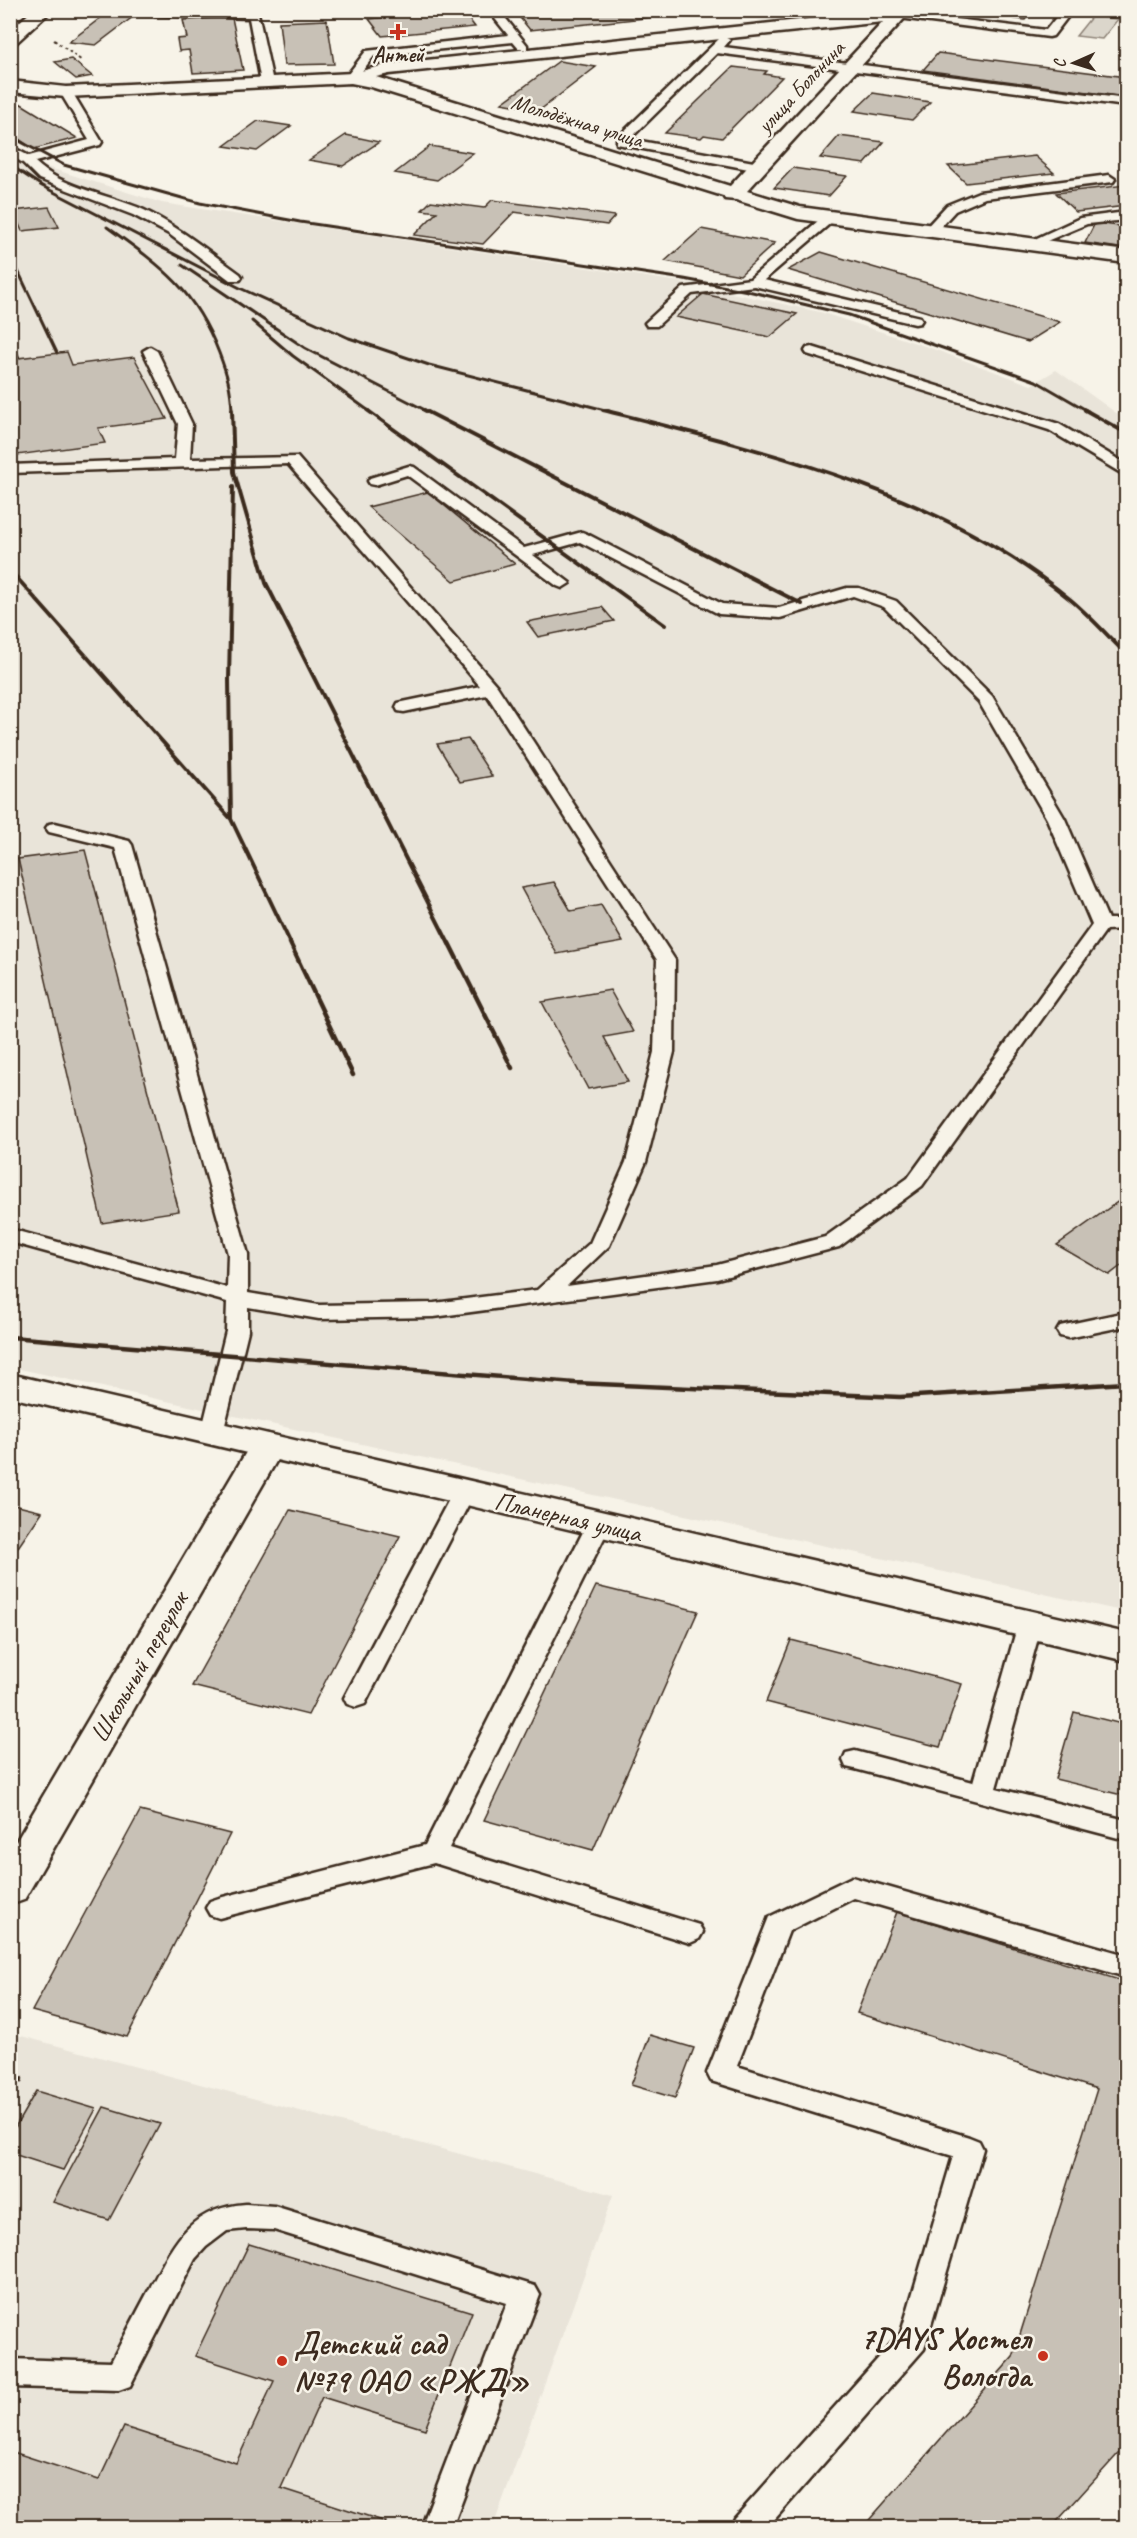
<svg xmlns="http://www.w3.org/2000/svg" width="1137" height="2538" viewBox="0 0 1137 2538" font-family="Caveat,sans-serif">
<rect width="100%" height="100%" fill="#f7f3e8"/>
<filter id="ink" filterUnits="userSpaceOnUse"><feTurbulence type="fractalNoise" baseFrequency=".0167" numOctaves="2"/><feDisplacementMap in="SourceGraphic" scale="12" xChannelSelector="R" yChannelSelector="G"/><feConvolveMatrix kernelMatrix="1 2 1 2 8 2 1 2 1" color-interpolation-filters="sRGB"/></filter>
<g filter="url(#ink)">
<!-- built -->
<path fill="#e9e4d9" d="M 11,156 L 162,203 L 680,282 L 820,312 L 928,347 L 1031,385 L 1056,370 L 1126,420 L 1126,1612 L 11,1367 Z
M 10,2033 L 613,2195 L 493,2527 L 11,2527 Z"/>
<!-- green -->
<path fill="#dbd6cb" stroke="#8b8074" stroke-width="1.5" d="M 1092,16 L 1118,19 L 1102,39 L 1076,36 Z"/>
<!-- building -->
<path fill="#c8c1b6" stroke="#3b2a1e" stroke-width="1.5" d="M 462,10 L 475,27 L 382,36 L 369,19 Z
M 548,10 L 721,10 L 530,30 L 517,14 Z
M 982,10 L 1033,10 L 1025,20 L 979,14 Z
M 107,13 L 134,16 L 96,45 L 69,42 Z
M 232,18 L 243,70 L 193,73 L 189,50 L 179,51 L 177,39 L 187,38 L 183,20 Z
M 327,20 L 334,64 L 284,65 L 279,22 Z
M 938,53 L 1126,77 L 1126,97 L 923,70 Z
M 71,59 L 92,76 L 76,79 L 55,62 Z
M 559,61 L 596,67 L 540,110 L 502,103 Z
M 733,67 L 767,71 L 764,74 L 782,77 L 722,138 L 704,135 L 701,138 L 665,133 Z
M 873,93 L 930,102 L 912,120 L 854,111 Z
M 18,102 L 77,138 L 34,149 L 10,133 L 10,104 Z
M 258,121 L 291,126 L 257,151 L 224,146 Z
M 346,135 L 379,142 L 343,166 L 309,160 Z
M 839,136 L 884,142 L 865,164 L 820,158 Z
M 430,146 L 473,153 L 437,180 L 395,173 Z
M 1035,156 L 1054,173 L 966,183 L 948,166 Z
M 793,168 L 847,176 L 829,196 L 774,188 Z
M 1126,185 L 1126,206 L 1076,212 L 1056,193 Z
M 492,200 L 615,216 L 607,225 L 514,212 L 483,244 L 414,235 L 437,212 L 422,210 L 431,201 L 484,208 Z
M 49,207 L 59,227 L 22,231 L 13,211 Z
M 1095,223 L 1126,227 L 1126,249 L 1085,243 Z
M 701,229 L 775,243 L 740,275 L 665,261 Z
M 821,252 L 1060,322 L 1028,342 L 788,270 Z
M 703,294 L 797,314 L 770,337 L 676,317 Z
M 67,352 L 72,365 L 134,357 L 167,419 L 98,428 L 105,443 L 10,456 L 10,359 Z
M 428,492 L 515,564 L 454,581 L 368,507 Z
M 602,607 L 614,621 L 538,637 L 527,622 Z
M 468,739 L 492,776 L 460,782 L 437,744 Z
M 85,850 L 179,1211 L 102,1223 L 18,859 Z
M 554,882 L 571,911 L 601,905 L 623,942 L 557,954 L 521,888 Z
M 610,990 L 633,1032 L 604,1037 L 628,1082 L 588,1089 L 542,1002 Z
M 1126,1196 L 1126,1262 L 1109,1275 L 1057,1245 Z
M 10,1504 L 42,1512 L 10,1559 Z
M 290,1510 L 400,1536 L 308,1715 L 192,1686 Z
M 596,1586 L 698,1611 L 593,1850 L 484,1820 Z
M 791,1640 L 962,1684 L 940,1747 L 766,1702 Z
M 1074,1712 L 1126,1725 L 1126,1796 L 1055,1779 Z
M 140,1811 L 230,1834 L 127,2037 L 32,2011 Z
M 897,1912 L 1126,1982 L 1126,2445 L 1051,2528 L 862,2528 L 1013,2357 L 1097,2089 L 857,2013 Z
M 650,2035 L 694,2048 L 675,2098 L 631,2085 Z
M 36,2091 L 96,2109 L 63,2170 L 10,2153 L 10,2136 Z
M 104,2107 L 160,2124 L 109,2220 L 53,2202 Z
M 249,2244 L 472,2312 L 425,2429 L 322,2397 L 281,2488 L 386,2522 L 383,2528 L 10,2528 L 10,2451 L 99,2480 L 124,2427 L 236,2463 L 274,2381 L 195,2356 Z"/>
<g fill="none" stroke-linecap="round" stroke-linejoin="round">
<!-- service casing -->
<g stroke="#3b2a1e" stroke-width="5">
<path id="service" d="M 84,10 L 258,13 L 273,82 L 267,85 L 261,82 L 249,18 L 89,13 Z
M 488,10 L 499,10 L 527,45 L 527,49 L 519,49 L 513,42 L 374,56 L 355,80 L 351,81 L 345,78 L 366,51 L 508,35 Z
M 811,10 L 823,10 L 835,23 L 833,25 L 825,25 Z
M 1062,10 L 1073,10 L 1053,36 L 1049,37 L 899,18 L 893,15 L 899,12 L 1046,30 Z
M 724,37 L 730,40 L 724,47 L 1126,99 L 1126,106 L 717,53 L 630,139 L 759,163 L 765,167 L 763,170 L 759,171 L 617,144 L 617,138 L 720,38 Z
M 66,89 L 72,92 L 102,142 L 100,145 L 35,162 C 63,189 109,194 144,210 C 179,227 208,251 240,274 L 242,277 L 240,280 L 230,280 L 169,234 L 133,215 L 39,179 L 23,163 L 10,155 L 10,146 L 29,156 L 89,140 L 60,92 Z
M 1109,175 L 1115,179 L 1113,182 L 985,198 L 955,211 L 933,235 L 923,235 L 922,232 L 947,205 L 979,192 Z
M 1126,212 L 1126,220 L 1087,224 L 1030,248 L 1024,244 L 1080,218 Z
M 829,214 L 833,215 L 835,218 L 833,221 L 764,280 L 920,317 L 922,320 L 920,323 L 915,324 L 754,286 L 692,294 L 657,326 L 647,326 L 645,323 L 683,288 L 750,279 L 825,215 Z
M 150,347 L 157,351 L 192,424 L 190,459 L 297,457 L 497,686 L 675,960 L 674,1052 L 646,1162 L 609,1246 L 567,1286 L 717,1265 L 825,1237 L 908,1178 L 1092,925 L 1047,819 L 979,702 L 884,607 L 853,596 L 780,618 L 719,614 L 580,542 L 533,555 L 570,583 L 562,588 L 557,586 L 407,475 L 375,485 L 370,484 L 368,481 L 370,478 L 409,466 L 414,467 L 524,548 L 582,532 L 587,534 L 722,604 L 779,608 L 847,588 L 859,588 L 896,601 L 992,696 L 1065,819 L 1108,919 L 1126,919 L 1126,929 L 1106,930 L 922,1186 L 839,1247 L 717,1279 L 434,1317 L 319,1319 L 248,1307 L 248,1331 L 223,1433 L 220,1438 L 212,1441 L 204,1438 L 201,1433 L 226,1331 L 227,1302 L 10,1242 L 10,1229 L 227,1288 L 228,1254 L 115,848 L 49,832 L 46,828 L 49,824 L 55,823 L 129,841 L 132,845 L 248,1254 L 248,1293 L 319,1305 L 434,1303 L 537,1290 L 590,1243 L 626,1162 L 654,1052 L 657,960 L 487,695 L 404,712 L 398,711 L 396,707 L 398,703 L 480,686 L 288,464 L 10,473 L 10,465 L 175,459 L 178,424 L 143,351 Z
M 812,347 L 1059,424 L 1126,464 L 1126,474 L 1121,473 L 1049,430 L 807,354 L 805,351 L 807,348 Z
M 1126,1312 L 1126,1326 L 1068,1338 L 1060,1336 L 1057,1331 L 1060,1326 Z
M 464,1484 L 472,1486 L 475,1492 L 368,1698 L 365,1704 L 356,1707 L 347,1704 L 344,1698 L 453,1492 L 456,1486 Z
M 599,1516 L 607,1518 L 611,1524 L 449,1848 L 699,1925 L 703,1932 L 699,1939 L 690,1943 L 434,1863 L 219,1918 L 210,1915 L 206,1908 L 210,1901 L 219,1898 L 425,1845 L 587,1524 L 591,1518 Z
M 1030,1615 L 1038,1618 L 1042,1624 L 996,1788 L 1126,1820 L 1126,1840 L 855,1769 L 846,1767 L 843,1760 L 846,1753 L 855,1751 L 973,1782 L 1018,1624 L 1022,1618 Z
M 852,1877 L 1126,1955 L 1126,1977 L 854,1898 L 789,1931 L 737,2066 L 969,2137 L 979,2141 L 983,2149 L 924,2349 L 767,2528 L 731,2528 L 735,2518 L 901,2333 L 953,2156 L 721,2084 L 711,2081 L 707,2073 L 769,1917 Z
M 246,2204 L 274,2206 L 535,2286 L 540,2295 L 452,2528 L 421,2528 L 507,2303 L 274,2230 L 246,2229 L 227,2231 L 206,2247 L 195,2259 L 130,2386 L 119,2390 L 10,2387 L 10,2359 L 111,2362 C 124,2337 137,2312 150,2288 C 174,2243 189,2208 246,2204 Z"/>
</g>
<!-- minor casing -->
<g stroke="#3b2a1e" stroke-width="5">
<path id="minor" d="M 892,10 L 912,10 L 747,191 L 800,207 L 1126,251 L 1126,263 L 798,219 L 736,200 L 725,199 L 723,196 L 371,87 L 351,83 L 66,97 L 10,92 L 10,81 L 66,87 L 353,73 L 389,64 ZM 883,22 L 730,186 L 376,77 L 389,74 Z
M 267,1434 L 279,1437 L 285,1446 L 24,1900 L 10,1905 L 10,1852 L 255,1437 Z"/>
</g>
<!-- tertiary casing -->
<g stroke="#3b2a1e" stroke-width="5">
<path id="tertiary" d="M 10,1374 L 1126,1633 L 1126,1661 L 10,1397 Z"/>
</g>
<!-- secondary casing -->
<g stroke="#3b2a1e" stroke-width="5">
<path id="secondary" d="M 33,10 L 52,10 L 16,43 L 10,44 L 10,30 Z"/>
</g>
<!-- path-far1 -->
<path stroke="#3b2a1e" stroke-width="2" stroke-dasharray="3 3" stroke-linecap="butt" d="M 54,40 L 82,61"/>
<!-- path -->
<path stroke="#3b2a1e" stroke-width="4.5" stroke-dasharray="6 6" stroke-linecap="butt" d="M 10,2057 L 15,2060 L 21,2079 L 10,2104"/>
<!-- service -->
<use href="#service" fill="#f7f3e8" fill-rule="evenodd"/>
<!-- minor -->
<use href="#minor" fill="#f7f3e8" fill-rule="evenodd"/>
<!-- tertiary -->
<use href="#tertiary" fill="#f7f3e8" fill-rule="evenodd"/>
<!-- secondary -->
<use href="#secondary" fill="#f7f3e8" fill-rule="evenodd"/>
<!-- rail-far2 -->
<path stroke="#3b2a1e" stroke-width="3" d="M 10,136 L 64,165 L 200,203 L 300,222 L 684,279 L 748,291 L 849,315 L 1036,381 L 1088,411
M 10,165 L 42,186 L 242,289 L 349,338 L 429,365 L 609,411
M 107,227 C 161,266 194,288 219,353 C 227,374 231,388 232,411
M 10,254 L 57,353
M 182,265 L 305,348 L 427,411
M 252,321 L 293,356 L 369,411
M 10,337 L 19,358"/>
<!-- rail-far1 -->
<path stroke="#3b2a1e" stroke-width="4" d="M 232,410 L 234,472 L 266,583 L 449,944
M 367,410 L 665,625
M 424,410 L 802,604
M 603,410 C 765,451 939,491 1071,600 C 1090,616 1108,636 1126,654
M 1085,410 L 1126,433
M 10,570 L 231,819 L 291,944
M 231,819 L 229,680 L 233,487"/>
<!-- rail -->
<path stroke="#3b2a1e" stroke-width="4.5" d="M 290,943 L 353,1075
M 449,943 L 512,1068
M 10,1337 L 575,1383 L 900,1397 L 1126,1383"/>
</g>
</g>
<!-- markers -->
<g fill="#c8321e" stroke="#f7f3e8" stroke-width="2">
<path d="M395 23h6v6h6v6h-6v6h-6v-6h-6v-6h6z"/>
<circle cx="1043" cy="2356" r="6"/>
<circle cx="282" cy="2361" r="6"/>
</g>
<g text-anchor="middle" dominant-baseline="central" stroke-width="5" stroke-linejoin="round" paint-order="stroke">
<!-- far-poi labels -->
<g font-size="22" font-weight="bold" fill="#3b2a1e" stroke="#f7f3e8">
<text x="398" y="55">Антей</text>
</g>
<!-- far-street labels -->
<g font-size="22" fill="#3b2a1e" stroke="#f7f3e8">
<text transform="translate(801 87) rotate(-47)">улица Болонина</text>
<text transform="translate(577 121) rotate(17)">Молодёжная улица</text>
</g>
<!-- street labels -->
<g font-size="26" fill="#3b2a1e" stroke="#f7f3e8">
<text transform="translate(568 1517) rotate(13)">Планерная улица</text>
<text transform="translate(139 1667) rotate(-60)">Школьный переулок</text>
</g>
<!-- near-poi labels -->
<g font-size="32" font-weight="bold" fill="#3b2a1e" stroke="#f7f3e8" text-anchor="end">
<text x="1031" y="2338">7DAYS Хостел<tspan x="1031" dy="37">Вологда</tspan></text>
<text x="294" y="2343" text-anchor="start">Детский сад<tspan x="294" dy="37">№79 ОАО «РЖД»</tspan></text>
</g>
</g>
<!-- margin -->
<rect width="1137" height="2538" fill="none" stroke="#f7f3e8" stroke-width="36"/>
<rect x="18" y="18" width="1101" height="2502" fill="none" stroke="#3b2a1e" stroke-width="2" filter="url(#ink)"/>
<!-- north arrow -->
<g transform="translate(1074 63) rotate(267)" stroke="#f7f3e8" stroke-width="4.5" paint-order="stroke">
<path d="M0-4.5L10 22L0 15L-10 22Z" fill="#3b2a1e"/>
<text y="-9" font-size="16" font-weight="bold" text-anchor="middle" fill="#3b2a1e">С</text>
</g>
</svg>
